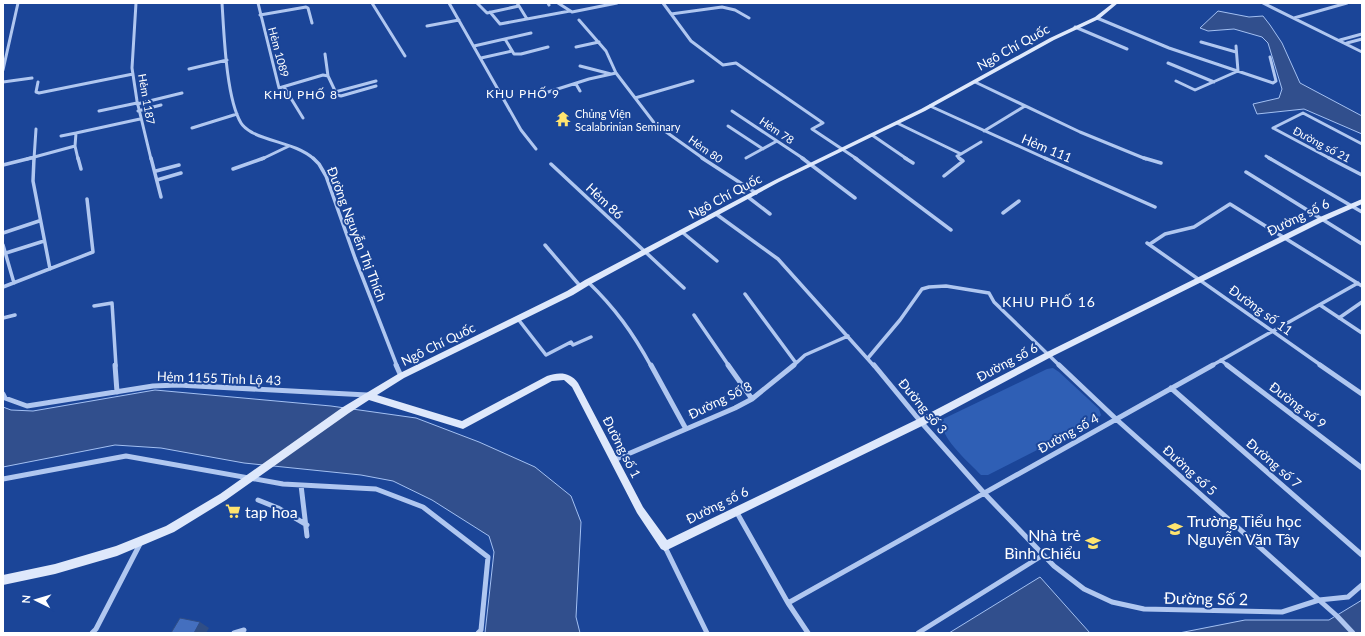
<svg xmlns="http://www.w3.org/2000/svg" width="1365" height="636" viewBox="0 0 1365 636" font-family="Lato,sans-serif">
<rect width="100%" height="100%" fill="#1b4598"/>
<!-- green -->
<path fill="#2f5fb5" d="M 1053,368 L 1059,372 L 1099,409 L 1101,415 L 1098,419 L 988,475 L 981,475 C 969,462 937,436 943,419 L 1047,369 Z"/>
<!-- water -->
<path fill="#314f8d" stroke="#a3c0f2" d="M 1218,11 L 1249,17 L 1263,16 L 1270,25 L 1282,43 L 1300,83 L 1362,116 L 1362,134 L 1304,109 L 1257,114 L 1253,104 L 1279,98 L 1282,89 L 1268,43 L 1262,37 L 1234,29 L 1208,31 L 1200,28 Z
M 155,390 L 331,406 L 416,418 L 479,442 L 535,467 L 571,496 L 581,522 L 576,617 L 580,633 L 485,633 L 494,552 L 489,536 L 432,500 L 393,481 L 361,475 L 244,463 L 161,448 L 115,445 L 3,467 L 3,407 L 11,410 L 33,411 Z
M 1040,577 L 1090,633 L 949,633 Z
M 1362,600 L 1362,633 L 1179,633 L 1245,620 L 1329,620 Z"/>
<g fill="none" stroke-linecap="round" stroke-linejoin="round">
<!-- street-far2 -->
<path stroke="#b0c7f0" stroke-width="3" d="M 136,3 L 132,68 L 137,101 L 151,159
M 222,3 C 224,33 226,98 241,123 C 244,128 248,130 253,133 C 273,143 297,144 314,159
M 258,3 L 279,88 L 323,75 L 328,76 L 337,95 L 341,96 L 376,86
M 372,3 L 405,56
M 449,3 L 521,130 L 536,149
M 477,3 L 487,13 L 519,6 L 517,3
M 548,3 L 549,5
M 558,3 L 572,12 L 617,3
M 663,3 L 691,41 L 723,65 L 736,63 L 823,123 L 812,129 L 857,159
M 1263,3 L 1362,52
M 519,6 L 527,19
M 490,12 L 500,24 L 570,11
M 671,14 L 722,7 L 735,10 L 749,18
M 260,15 L 306,7 L 308,8 L 312,23
M 1097,18 L 1169,48 L 1273,83 L 1276,81 L 1270,57
M 1294,18 L 1347,3
M 579,20 L 606,51 L 616,73 L 655,124 L 704,159
M 427,26 L 459,20
M 1075,27 L 1127,49
M 505,39 L 514,54 L 521,54 L 548,47
M 1340,40 L 1362,34
M 1201,42 L 1236,52
M 1347,43 L 1362,39
M 474,46 L 531,33
M 576,47 L 599,42
M 325,54 L 328,76
M 481,58 L 512,51
M 1168,63 L 1214,82
M 580,66 L 611,74
M 189,69 L 227,60
M 3,70 L 18,3
M 1176,81 L 1195,90 L 1238,71 L 1236,46
M 3,82 L 32,78
M 38,82 L 36,92 L 39,93 L 133,74
M 975,82 L 1080,132 L 1146,159
M 576,84 L 580,91
M 284,87 L 303,118
M 335,92 L 376,81
M 545,93 L 589,79 L 616,73
M 635,98 L 693,81
M 137,104 L 182,93
M 930,106 L 1047,159
M 99,111 L 137,103
M 138,111 L 161,105
M 732,111 L 804,159
M 897,123 L 961,154 L 981,142
M 728,126 L 763,149
M 192,128 L 237,114
M 1273,128 L 1331,159
M 1273,128 L 1303,113 L 1362,144
M 984,131 L 1025,106
M 872,135 L 907,159
M 61,136 L 76,133
M 75,146 L 76,133 L 140,119
M 1266,156 L 1271,159
M 746,158 L 777,141
M 27,159 L 75,146 L 78,159
M 34,159 L 36,129
M 262,159 L 289,146
M 960,159 L 957,156 L 961,154"/>
<!-- street-far1 -->
<path stroke="#b0c7f0" stroke-width="3.5" d="M 34,158 L 33,181 L 50,269
M 78,158 L 81,169
M 151,158 L 161,197
M 313,158 L 319,164 L 326,176 L 355,258 L 397,366
M 702,158 L 756,193
M 802,158 L 855,198
M 855,158 L 951,230
M 905,158 L 913,163
M 1045,158 L 1155,207
M 1144,158 L 1161,163
M 1269,158 L 1362,212
M 1329,158 L 1362,175
M 551,164 L 684,288
M 3,165 L 31,158
M 233,169 L 264,158
M 156,171 L 179,165
M 1246,172 L 1362,244
M 944,176 L 963,161 L 959,158
M 157,180 L 181,173
M 748,197 L 770,214
M 1003,213 L 1019,201
M 716,214 L 778,259 L 874,366
M 682,232 L 717,261
M 3,233 L 39,221
M 1147,243 L 1322,366
M 1150,244 L 1165,234 L 1194,227 L 1230,204 L 1362,286
M 3,245 L 14,283
M 545,245 L 581,287
M 6,253 L 44,241
M 588,282 C 615,308 633,333 651,366
M 3,287 L 93,252 L 87,199
M 745,294 L 796,363
M 1320,305 L 1362,333
M 94,306 L 112,303 L 116,366
M 694,315 L 729,366
M 3,318 L 15,315
M 1339,318 L 1362,302
M 518,319 L 546,355 L 571,342 L 573,345 L 591,337
M 868,358 L 900,320 L 922,289 L 929,287 L 946,286 L 989,293 L 994,302 L 1060,366
M 1221,360 L 1228,366
M 793,366 L 805,355 L 848,336
M 1211,366 L 1358,283"/>
<!-- street -->
<path stroke="#b0c7f0" stroke-width="5" d="M 115,365 L 117,392
M 396,365 L 401,376
M 651,365 L 686,429
M 728,365 L 752,399
M 874,365 L 921,422 L 984,493 L 1054,566 L 1084,589 L 1112,602 L 1144,609 L 1282,612 L 1319,600 L 1348,597 L 1362,585
M 1059,365 L 1116,419 L 1337,616 L 1353,633
M 1227,365 L 1362,468
M 1320,365 L 1362,394
M 1171,388 L 1362,555
M 3,394 L 5,398 L 27,406 L 153,386 L 178,385 L 367,395
M 614,460 L 735,408 L 752,399 L 794,365
M 3,479 L 126,456 L 283,484 L 376,489 L 423,507 L 488,557 L 481,630 L 478,633
M 301,485 L 307,536
M 258,500 L 278,508 L 307,525
M 736,511 L 788,603 L 808,633
M 665,547 L 707,633
M 788,603 L 1213,365
M 92,633 L 96,629 L 141,542
M 234,633 L 244,630
M 918,633 L 1043,555"/>
<!-- secondary -->
<path fill="#dee8fb" fill-rule="evenodd" d="M 1113,3 L 1118,3 L 1099,19 L 1054,40 L 925,111 L 779,182 L 591,284 L 573,295 L 404,378 L 377,395 L 462,421 L 547,376 C 559,372 570,372 578,383 L 643,507 L 667,540 L 918,419 L 1047,352 L 1320,217 L 1362,199 L 1362,204 L 1324,221 L 1053,356 L 924,425 L 665,551 L 661,549 L 637,513 L 572,387 L 564,380 L 552,381 L 463,429 L 369,400 L 349,413 L 226,500 L 174,532 L 117,556 L 55,574 L 3,585 L 3,575 L 55,564 L 116,546 L 166,526 L 220,494 L 343,407 L 398,374 L 567,291 L 585,280 L 775,180 L 921,109 L 1050,38 L 1095,17 Z"/>
</g>
<!-- shaded-wall -->
<path fill="#304e86" d="M 200,622 L 209,628 L 206,633 L 194,633 Z"/>
<!-- building -->
<path fill="#446fbf" stroke="#304e86" d="M 180,618 L 200,622 L 194,633 L 171,633 Z"/>
<!-- icons -->
<defs>
<g id="temple-bare" transform="scale(1.2)"><path d="M0-6L5-2H3V0L6.5 2.5H4V6H1.5V3h-3V6H-4V2.5H-6.5L-3 0V-2H-5Z" fill="#ffe46f" stroke="#1b4598" stroke-width="2.5" paint-order="stroke"/></g>
<g id="supermarket-bare" transform="scale(1.2)"><path d="M-6-5.5h2.5l.6 2H6L4.5 2H-2.5L-4.4-4H-6ZM-1.5 3.2a1.3 1.3 0 1 0 .1 0ZM3 3.2a1.3 1.3 0 1 0 .1 0Z" fill="#ffe46f" stroke="#1b4598" stroke-width="2.5" paint-order="stroke"/></g>
<g id="school-bare" transform="scale(1.2)"><path d="M0-5L7-2L0 1L-7-2ZM-4 1L0 2.5L4 1V4Q0 6-4 4Z" fill="#ffe46f" stroke="#1b4598" stroke-width="2.5" paint-order="stroke"/></g>
</defs>
<g fill-rule="evenodd">
<use href="#temple-bare" x="563" y="119"/>
<use href="#supermarket-bare" x="233" y="511"/>
<use href="#school-bare" x="1175" y="529"/>
<use href="#school-bare" x="1093" y="543"/>
</g>
<g text-anchor="middle" dominant-baseline="central" stroke-width="4" stroke-linejoin="round" paint-order="stroke">
<!-- far-street labels -->
<g font-size="11" fill="#fff" stroke="#1b4598">
<text transform="translate(279 52) rotate(75)">Hẻm 1089</text>
<text transform="translate(147 99) rotate(80)">Hẻm 1187</text>
<text transform="translate(777 130) rotate(34)">Hẻm 78</text>
<text transform="translate(1322 144) rotate(28)">Đường số 21</text>
<text transform="translate(706 149) rotate(35)">Hẻm 80</text>
</g>
<!-- far-poi labels -->
<g font-size="11" fill="#fff" stroke="#1b4598" text-anchor="start">
<text x="575" y="113">Chủng Viện<tspan x="575" dy="13">Scalabrinian Seminary</tspan></text>
</g>
<!-- far-neighbourhood labels -->
<g font-size="12" letter-spacing="1" fill="#fff" stroke="#1b4598">
<text x="523" y="93">KHU PHỐ 9</text>
<text x="301" y="94">KHU PHỐ 8</text>
</g>
<!-- street labels -->
<g font-size="13" fill="#fff" stroke="#1b4598">
<text transform="translate(1013 47) rotate(-29)">Ngô Chí Quốc</text>
<text transform="translate(1047 148) rotate(23)">Hẻm 111</text>
<text transform="translate(725 196) rotate(-28)">Ngô Chí Quốc</text>
<text transform="translate(605 201) rotate(43)">Hẻm 86</text>
<text transform="translate(1298 217) rotate(-26)">Đường số 6</text>
<text transform="translate(357 234) rotate(69)">Đường Nguyễn Thị Thích</text>
<text transform="translate(1261 310) rotate(36)">Đường số 11</text>
<text transform="translate(438 344) rotate(-26)">Ngô Chí Quốc</text>
<text transform="translate(1007 362) rotate(-28)">Đường số 6</text>
<text transform="translate(219 378) rotate(2)">Hẻm 1155 Tỉnh Lộ 43</text>
<text transform="translate(720 400) rotate(-26)">Đường Số 8</text>
<text transform="translate(1298 405) rotate(37)">Đường số 9</text>
<text transform="translate(923 406) rotate(50)">Đường số 3</text>
<text transform="translate(1068 433) rotate(-29)">Đường số 4</text>
<text transform="translate(622 447) rotate(63)">Đường số 1</text>
<text transform="translate(1274 463) rotate(41)">Đường số 7</text>
<text transform="translate(1190 470) rotate(42)">Đường số 5</text>
<text transform="translate(717 505) rotate(-26)">Đường số 6</text>
</g>
<!-- neighbourhood labels -->
<g font-size="14" letter-spacing="1" fill="#fff" stroke="#1b4598">
<text x="1049" y="301">KHU PHỐ 16</text>
</g>
<!-- near-poi labels -->
<g font-size="16" fill="#fff" stroke="#1b4598" text-anchor="start">
<text x="245" y="511">tap hoa</text>
<text x="1187" y="520">Trường Tiểu học<tspan x="1187" dy="18">Nguyễn Văn Tây</tspan></text>
<text x="1081" y="534" text-anchor="end">Nhà trẻ<tspan x="1081" dy="18">Bình Chiểu</tspan></text>
</g>
<!-- near-street labels -->
<g font-size="16" fill="#fff" stroke="#1b4598">
<text transform="translate(1206 598) rotate(1)">Đường Số 2</text>
</g>
</g>
<!-- border -->
<rect width="1365" height="636" fill="none" stroke="#ffffff" stroke-width="8"/>
<!-- north arrow -->
<g transform="translate(36 600) rotate(275)" stroke="#1b4598" stroke-width="3" paint-order="stroke">
<path d="M0-3L7 15L0 10L-7 15Z" fill="#ffffff"/>
<text y="-6" font-size="11" font-weight="bold" text-anchor="middle" fill="#ffffff">N</text>
</g>
</svg>
